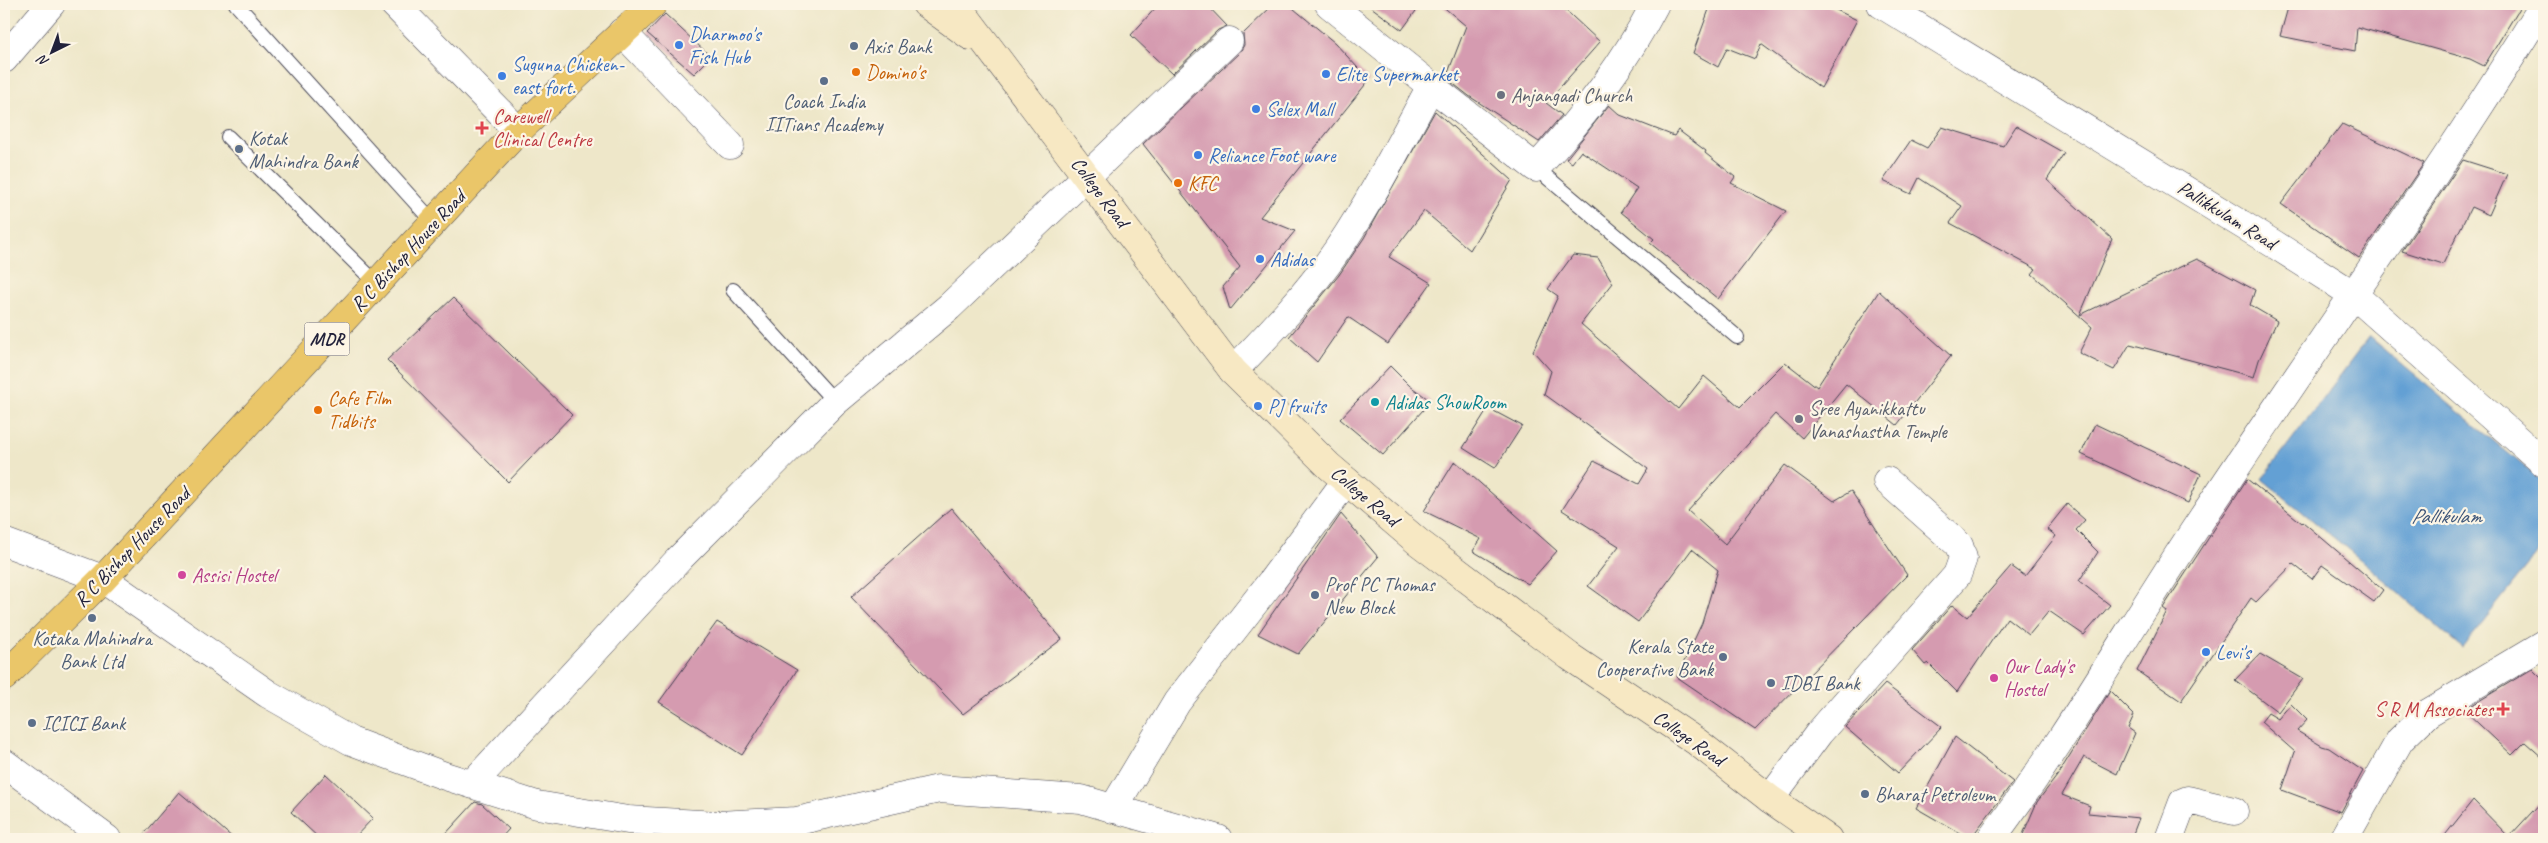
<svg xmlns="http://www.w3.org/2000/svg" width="2548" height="843" viewBox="0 0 2548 843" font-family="Caveat,sans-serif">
<rect width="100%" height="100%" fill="#fcf5e5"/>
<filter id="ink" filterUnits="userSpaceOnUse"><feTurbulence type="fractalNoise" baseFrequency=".02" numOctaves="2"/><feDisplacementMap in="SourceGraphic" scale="10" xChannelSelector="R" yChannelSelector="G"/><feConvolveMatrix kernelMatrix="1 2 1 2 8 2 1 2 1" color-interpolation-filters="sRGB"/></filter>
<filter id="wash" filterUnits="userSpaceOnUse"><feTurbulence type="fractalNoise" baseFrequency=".0096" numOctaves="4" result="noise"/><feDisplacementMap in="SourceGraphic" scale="20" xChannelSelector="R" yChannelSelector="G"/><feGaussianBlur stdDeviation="1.12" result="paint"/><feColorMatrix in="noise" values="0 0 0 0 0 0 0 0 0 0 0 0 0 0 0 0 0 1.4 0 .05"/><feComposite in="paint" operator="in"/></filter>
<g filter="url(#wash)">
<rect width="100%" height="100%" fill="#eee7c9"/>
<!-- water -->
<path fill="#64a0d4" stroke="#436188" d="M 2369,337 L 2544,483 L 2544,545 L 2462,648 L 2361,560 L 2262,479 Z"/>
<g id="blocks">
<!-- building -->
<path fill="#d59bb0" d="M 1159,4 L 1206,4 L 1227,26 L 1218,30 L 1172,74 L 1131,35 Z
M 1274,4 L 1288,4 L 1335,43 L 1369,80 L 1260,217 L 1295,231 L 1230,310 L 1223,287 L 1240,267 L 1143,144 L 1240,52 L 1244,45 L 1243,34 Z
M 1367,4 L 1421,4 L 1402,30 Z
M 1440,4 L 1559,4 L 1600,42 L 1546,103 L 1562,115 L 1539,142 L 1469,96 L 1446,78 L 1466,26 Z
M 1711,4 L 1824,4 L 1857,20 L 1821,88 L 1761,44 L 1755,59 L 1727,48 L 1718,67 L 1693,53 Z
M 2289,4 L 2522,4 L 2484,66 L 2470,59 L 2357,27 L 2355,51 L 2280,36 Z
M 665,14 L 711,57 L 694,74 L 647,33 Z
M 1609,105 L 1620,115 L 1674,136 L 1678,130 L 1706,151 L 1705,153 L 1735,177 L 1731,183 L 1786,211 L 1718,299 L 1650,243 L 1654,239 L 1621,212 L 1637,188 L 1581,151 L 1572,163 L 1566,159 Z
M 1435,111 L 1512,180 L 1470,250 L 1424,211 L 1389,257 L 1431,283 L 1388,344 L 1348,317 L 1317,362 L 1289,337 L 1339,275 L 1364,238 Z
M 2342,124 L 2424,163 L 2359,258 L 2281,204 Z
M 2016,126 L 2064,153 L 2047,180 L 2112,239 L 2080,315 L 2197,259 L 2255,290 L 2250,305 L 2277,321 L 2259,360 L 2254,377 L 2130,344 L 2114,370 L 2079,353 L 2092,327 L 2032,274 L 2036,269 L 1950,223 L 1962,206 L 1919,178 L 1911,194 L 1883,181 L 1911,140 L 1927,148 L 1942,127 L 2003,146 Z
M 2463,160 L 2507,174 L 2489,215 L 2471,207 L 2443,264 L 2402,251 Z
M 1573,255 L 1598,258 L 1613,283 L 1581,324 L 1678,409 L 1704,376 L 1740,407 L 1785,362 L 1817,387 L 1879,291 L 1951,356 L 1897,425 L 1846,384 L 1802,438 L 1775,414 L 1688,511 L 1725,544 L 1785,465 L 1834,501 L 1851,491 L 1907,575 L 1755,730 L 1677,677 L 1702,623 L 1718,570 L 1692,549 L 1638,622 L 1588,586 L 1619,546 L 1562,510 L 1594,461 L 1639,484 L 1648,469 L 1544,394 L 1551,371 L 1533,351 L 1558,296 L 1548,289 Z
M 453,298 L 572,415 L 508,482 L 387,360 Z
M 1390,366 L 1410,386 L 1431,401 L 1383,455 L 1340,419 Z
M 1488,408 L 1522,426 L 1495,468 L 1463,448 Z
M 2095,424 L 2201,474 L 2188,503 L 2081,454 Z
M 1455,461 L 1557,551 L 1528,584 L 1473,551 L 1481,539 L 1424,511 Z
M 2247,479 L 2302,523 L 2303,522 L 2383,590 L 2374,602 L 2322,565 L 2312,579 L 2293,564 L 2256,602 L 2251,598 L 2181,701 L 2137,671 L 2167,611 L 2163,608 Z
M 2067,504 L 2085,520 L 2076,530 L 2098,552 L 2079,581 L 2110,605 L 2084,635 L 2049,611 L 2029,635 L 2007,618 L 1957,692 L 1928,663 L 1925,665 L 1912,650 L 1952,605 L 1967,617 L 2011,566 L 2025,576 L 2056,536 L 2047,529 Z
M 951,508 L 1062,639 L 963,714 L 851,597 Z
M 1341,514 L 1378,557 L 1298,654 L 1258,634 Z
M 717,622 L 797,670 L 742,755 L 659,702 Z
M 2260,654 L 2303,679 L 2278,712 L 2235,680 Z
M 2532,669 L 2544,681 L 2544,759 L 2525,742 L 2512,755 L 2464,710 Z
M 1885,684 L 1942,727 L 1898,773 L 1845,727 Z
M 2110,691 L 2134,715 L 2128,728 L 2135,733 L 2117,774 L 2084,757 L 2062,795 L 2090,806 L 2088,813 L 2139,818 L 2131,839 L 2021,839 L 2037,802 L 2057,776 Z
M 2291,704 L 2307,720 L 2297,731 L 2322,746 L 2329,748 L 2363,771 L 2341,812 L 2282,790 L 2295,752 L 2261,722 L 2268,713 L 2278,719 Z
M 1955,737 L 2013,782 L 1970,839 L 1916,808 Z
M 326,774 L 373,818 L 353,839 L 320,839 L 291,812 Z
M 179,792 L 217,824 L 234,839 L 139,839 Z
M 2544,799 L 2544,839 L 2442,839 L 2473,800 L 2509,837 Z
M 475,802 L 482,804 L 509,829 L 500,839 L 441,839 Z"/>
</g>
</g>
<g filter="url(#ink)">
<use href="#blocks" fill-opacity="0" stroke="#414050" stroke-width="1"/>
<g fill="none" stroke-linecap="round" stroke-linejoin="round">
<!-- service casing -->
<g stroke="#414050" stroke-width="16">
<path id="service" d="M 236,4 L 434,223
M 228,137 L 377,284
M 1536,168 L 1737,337
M 733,290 L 835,402"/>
</g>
<!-- minor casing -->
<g stroke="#414050" stroke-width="29">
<path id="minor" d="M 394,4 L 518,131
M 1881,4 L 2274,244 L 2354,295 L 2544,463
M 622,32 L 730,145
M 4,59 L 51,4
M 1431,86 L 1536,168 C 1583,118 1624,64 1655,4
M 1233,371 C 1271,332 1308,293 1338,249 C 1373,197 1401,141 1431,86 L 1329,4
M 4,763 L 107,839
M 472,784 L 681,557 L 835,402 L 949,307 L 1229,41
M 1770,799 L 1819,733 L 1957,575 L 1963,558 L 1959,545 L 1887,481
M 1113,809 L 1177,702 L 1271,582 L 1346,481
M 1991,839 C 2068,737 2130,626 2201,520 C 2315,348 2436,180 2544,4
M 2169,839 L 2183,802 L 2188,800 L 2234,811
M 2344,839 L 2400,740 L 2428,713 L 2544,644"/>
</g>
<!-- tertiary casing -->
<g stroke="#414050" stroke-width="29">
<path id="tertiary" d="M 4,542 L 103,579 L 268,694 L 351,741 L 445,776 L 537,805 L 628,820 L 718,825 L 797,821 L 939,789 L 1081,799 L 1218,839"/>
</g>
<!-- secondary casing -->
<g stroke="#414050" stroke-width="29">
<path id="secondary" d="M 926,4 L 970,36
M 956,4 L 1233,371 L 1329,466 L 1417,541 L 1569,656 L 1697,742 L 1770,799 L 1828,839"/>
</g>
<!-- primary casing -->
<g stroke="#414050" stroke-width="29">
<path id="primary" d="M 4,677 L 103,579 L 518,131 L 653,4"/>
</g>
<!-- service -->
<use href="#service" stroke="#fff" stroke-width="14"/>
<!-- minor -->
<use href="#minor" stroke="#fff" stroke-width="28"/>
<!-- tertiary -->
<use href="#tertiary" stroke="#fff" stroke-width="28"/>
<!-- secondary -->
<use href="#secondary" stroke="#f7e8c3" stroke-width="28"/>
<!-- primary -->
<use href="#primary" stroke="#eac669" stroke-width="28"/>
</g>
</g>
<!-- markers -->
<g fill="#3f7fe0" stroke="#fcf5e5" stroke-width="2">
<circle cx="679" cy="45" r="5"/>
<circle cx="1326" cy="74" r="5"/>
<circle cx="502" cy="76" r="5"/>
<circle cx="1256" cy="109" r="5"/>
<circle cx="1198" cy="155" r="5"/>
<circle cx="1260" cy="259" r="5"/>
<circle cx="1258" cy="406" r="5"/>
<circle cx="2206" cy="652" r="5"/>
</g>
<g fill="#5c6f8a" stroke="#fcf5e5" stroke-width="2">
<circle cx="854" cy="46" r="5"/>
<circle cx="824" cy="81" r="5"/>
<circle cx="239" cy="149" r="5"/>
<circle cx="1315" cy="595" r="5"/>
<circle cx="92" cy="618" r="5"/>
<circle cx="1723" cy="657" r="5"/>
<circle cx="1771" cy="683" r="5"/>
<circle cx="32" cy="723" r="5"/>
<circle cx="1865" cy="794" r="5"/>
</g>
<g fill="#e8710a" stroke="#fcf5e5" stroke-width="2">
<circle cx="856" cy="72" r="5"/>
<circle cx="1178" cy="183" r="5"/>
<circle cx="318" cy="410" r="5"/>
</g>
<g fill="#6b7280" stroke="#fcf5e5" stroke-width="2">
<circle cx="1501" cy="95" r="5"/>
<circle cx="1799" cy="419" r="5"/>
</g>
<g fill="#e0444e" stroke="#fcf5e5" stroke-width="2">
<path d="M479.5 120.5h5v5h5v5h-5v5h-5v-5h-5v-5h5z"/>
<path d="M2500.5 701.5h5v5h5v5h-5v5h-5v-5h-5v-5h5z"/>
</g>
<circle fill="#0f9aa8" stroke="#fcf5e5" stroke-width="2" cx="1375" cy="402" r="5"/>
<g fill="#d1479c" stroke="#fcf5e5" stroke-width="2">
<circle cx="182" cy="575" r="5"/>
<circle cx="1994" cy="678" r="5"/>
</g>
<g text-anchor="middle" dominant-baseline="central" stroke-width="4.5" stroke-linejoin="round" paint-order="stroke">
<!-- shield labels -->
<rect fill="#fcf5e5" stroke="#63616e" stroke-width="1" x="304.5" y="322.5" width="45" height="33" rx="4"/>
<g font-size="19" font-weight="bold" fill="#22223b">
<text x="327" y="339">MDR</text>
</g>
<!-- shop labels -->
<g font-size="20" fill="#366cbe" stroke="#fcf5e5" text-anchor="start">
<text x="689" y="34">Dharmoo's<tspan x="689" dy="23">Fish Hub</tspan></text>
<text x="512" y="64">Suguna Chicken-<tspan x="512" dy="23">east fort.</tspan></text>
<text x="1336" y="74">Elite Supermarket</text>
<text x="1266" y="109">Selex Mall</text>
<text x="1208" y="155">Reliance Foot ware</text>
<text x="1270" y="259">Adidas</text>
<text x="1268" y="406">PJ fruits</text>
<text x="2216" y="652">Levi's</text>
</g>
<!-- service labels -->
<g font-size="20" fill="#4e5e75" stroke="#fcf5e5" text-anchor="start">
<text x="864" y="46">Axis Bank</text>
<text x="824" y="101" text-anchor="middle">Coach India<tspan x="824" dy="23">IITians Academy</tspan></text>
<text x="249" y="138">Kotak<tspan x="249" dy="23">Mahindra Bank</tspan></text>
<text x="1325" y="584">Prof PC Thomas<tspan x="1325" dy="23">New Block</tspan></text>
<text x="92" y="638" text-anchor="middle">Kotaka Mahindra<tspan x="92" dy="23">Bank Ltd</tspan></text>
<text x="1713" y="646" text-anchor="end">Kerala State<tspan x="1713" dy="23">Cooperative Bank</tspan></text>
<text x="1781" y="683">IDBI Bank</text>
<text x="42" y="723">ICICI Bank</text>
<text x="1875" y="794">Bharat Petroleum</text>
</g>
<!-- food labels -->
<g font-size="20" fill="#c56008" stroke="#fcf5e5" text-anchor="start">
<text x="866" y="72">Domino's</text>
<text x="1188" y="183">KFC</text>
<text x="328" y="398">Cafe Film<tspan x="328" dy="23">Tidbits</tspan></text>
</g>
<!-- worship labels -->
<g font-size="20" fill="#5b616d" stroke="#fcf5e5" text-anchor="start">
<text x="1511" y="95">Anjangadi Church</text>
<text x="1809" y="408">Sree Ayanikkattu<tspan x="1809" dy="23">Vanashastha Temple</tspan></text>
</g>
<!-- health labels -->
<g font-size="20" fill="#be3a42" stroke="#fcf5e5" text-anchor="start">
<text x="493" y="116">Carewell<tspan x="493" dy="23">Clinical Centre</tspan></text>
<text x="2493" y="709" text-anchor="end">S R M Associates</text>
</g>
<!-- street labels -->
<g font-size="20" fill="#22223b" stroke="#fcf5e5">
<text transform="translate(1100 192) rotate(53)">College Road</text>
<text transform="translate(2227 215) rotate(32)">Pallikkulam Road</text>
<text transform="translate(408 251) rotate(-47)">R C Bishop House Road</text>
<text transform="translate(1365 496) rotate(40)">College Road</text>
<text transform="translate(132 547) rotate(-46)">R C Bishop House Road</text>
<text transform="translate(1689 738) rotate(35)">College Road</text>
</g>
<!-- culture labels -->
<g font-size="20" fill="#0d838f" stroke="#fcf5e5" text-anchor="start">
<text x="1385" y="402">Adidas ShowRoom</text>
</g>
<!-- hotel labels -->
<g font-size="20" fill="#b23c85" stroke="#fcf5e5" text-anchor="start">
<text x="192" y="575">Assisi Hostel</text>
<text x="2004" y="666">Our Lady's<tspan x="2004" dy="23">Hostel</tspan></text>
</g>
<!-- water labels -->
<g font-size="21" font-style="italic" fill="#3c5478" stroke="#fcf5e5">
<text x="2446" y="516">Pallikulam</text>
</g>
</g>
<!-- margin -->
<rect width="2548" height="843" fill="none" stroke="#fcf5e5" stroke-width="20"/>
<!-- north arrow -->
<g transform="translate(52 52) rotate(222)" stroke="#fcf5e5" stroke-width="4" paint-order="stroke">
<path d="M0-4L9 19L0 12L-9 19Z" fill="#22223b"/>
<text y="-8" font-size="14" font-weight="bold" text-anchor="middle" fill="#22223b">N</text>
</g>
</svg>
